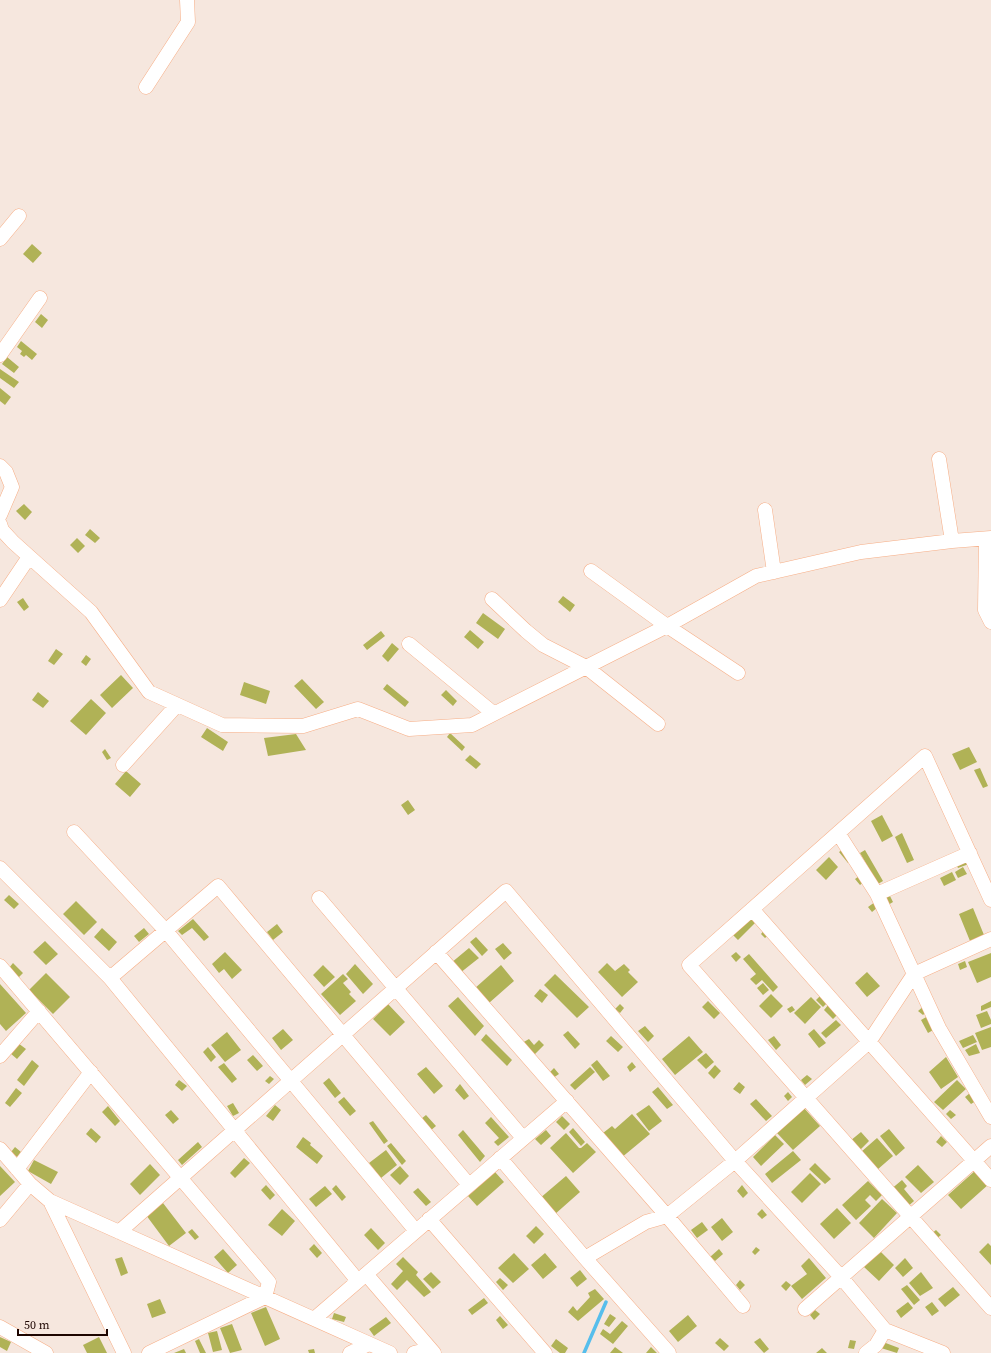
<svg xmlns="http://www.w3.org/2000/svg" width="991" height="1353" viewBox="0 0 991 1353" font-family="'Source Serif 4',serif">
<rect width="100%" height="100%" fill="#f6e7de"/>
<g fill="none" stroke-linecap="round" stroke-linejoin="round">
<!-- stream -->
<path stroke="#56beec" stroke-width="3.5" d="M 584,1353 L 606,1302"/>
</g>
<!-- building -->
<path fill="#b0b256" d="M 32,244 L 42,253 L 33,263 L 23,254 Z
M 41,314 L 48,320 L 42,328 L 35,322 Z
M 21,341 L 37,354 L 32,360 L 26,355 L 24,357 L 20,354 L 22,351 L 17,347 Z
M 7,357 L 19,367 L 14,373 L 2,364 Z
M 0,369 L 19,382 L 14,388 L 0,378 Z
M 0,388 L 11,397 L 5,405 L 0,401 Z
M 24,504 L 32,512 L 25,520 L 16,511 Z
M 90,529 L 100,538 L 95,543 L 85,535 Z
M 77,538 L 85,546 L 78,553 L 70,545 Z
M 563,596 L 575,605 L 570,612 L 558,602 Z
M 23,598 L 29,607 L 24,611 L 17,602 Z
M 483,613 L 505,629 L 498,639 L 476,623 Z
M 470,630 L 484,642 L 478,649 L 464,637 Z
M 381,631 L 385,636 L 367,650 L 363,645 Z
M 392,643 L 399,649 L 388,662 L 382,656 Z
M 56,649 L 63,654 L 54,665 L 48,661 Z
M 86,655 L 91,659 L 86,666 L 81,662 Z
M 121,675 L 133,688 L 112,708 L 100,695 Z
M 302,679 L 324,702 L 316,709 L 294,686 Z
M 244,682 L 270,691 L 266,704 L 240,695 Z
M 387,684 L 409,702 L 405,707 L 383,689 Z
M 446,690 L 457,701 L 453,706 L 441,695 Z
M 38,692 L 49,701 L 43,708 L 32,700 Z
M 91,699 L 106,713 L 86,735 L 70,721 Z
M 207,728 L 228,742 L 223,751 L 201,737 Z
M 450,733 L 465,747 L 462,751 L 447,737 Z
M 296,734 L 306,750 L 268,756 L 264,738 Z
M 969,747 L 977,762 L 960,770 L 952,754 Z
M 105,749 L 111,758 L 107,760 L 102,752 Z
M 470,755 L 481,764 L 476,769 L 465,760 Z
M 980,768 L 988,786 L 983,788 L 974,770 Z
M 126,771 L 141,784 L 130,797 L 115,784 Z
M 408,800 L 415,810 L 408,815 L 401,805 Z
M 882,815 L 893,836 L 882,842 L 871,821 Z
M 902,833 L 914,860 L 907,863 L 895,837 Z
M 845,848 L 854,858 L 848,863 L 839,852 Z
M 865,850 L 883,881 L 878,884 L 860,853 Z
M 829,857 L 838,867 L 826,880 L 816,870 Z
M 966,858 L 969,864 L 958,868 L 955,862 Z
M 963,867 L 967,874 L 958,878 L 955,872 Z
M 952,872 L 956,880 L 944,886 L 940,878 Z
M 862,874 L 866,880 L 860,885 L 855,879 Z
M 9,895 L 19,904 L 14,909 L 4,900 Z
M 890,896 L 893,902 L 888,905 L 884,898 Z
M 76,901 L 97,922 L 84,935 L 63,914 Z
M 875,902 L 878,907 L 872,912 L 868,907 Z
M 973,908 L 984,935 L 970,941 L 959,914 Z
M 752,916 L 757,921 L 738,940 L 733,935 Z
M 193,919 L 209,937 L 204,941 L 192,928 L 182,935 L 178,931 Z
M 277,924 L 283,932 L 273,940 L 267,932 Z
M 102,928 L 117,942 L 109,951 L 94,937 Z
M 144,928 L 149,934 L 139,942 L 134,936 Z
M 765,929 L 770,934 L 765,938 L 761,934 Z
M 476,937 L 488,950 L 482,956 L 470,942 Z
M 45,941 L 58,954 L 46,965 L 33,952 Z
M 503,943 L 512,953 L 504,960 L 495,949 Z
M 469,948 L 479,958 L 460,973 L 451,963 Z
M 225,952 L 242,970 L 232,979 L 224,969 L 219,973 L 212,964 Z
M 736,952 L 741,957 L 736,962 L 731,956 Z
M 749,954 L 778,987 L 773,992 L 762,980 L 756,985 L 750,979 L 756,974 L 743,959 Z
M 991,954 L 991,977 L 977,983 L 968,962 L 991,953 Z
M 965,961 L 967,967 L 960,970 L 958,964 Z
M 13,963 L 23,973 L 18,978 L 9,968 Z
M 607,963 L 615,971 L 624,964 L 630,970 L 628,972 L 638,982 L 622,997 L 598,972 Z
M 355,964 L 373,984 L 363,994 L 346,974 Z
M 323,965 L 335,977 L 324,987 L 313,975 Z
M 501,965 L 514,981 L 489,1003 L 474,989 Z
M 867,972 L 880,986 L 867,997 L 855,983 Z
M 46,973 L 70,997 L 53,1014 L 29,990 Z
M 343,974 L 348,979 L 343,983 L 351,992 L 349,994 L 356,1001 L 340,1015 L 321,994 Z
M 555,974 L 589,1007 L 577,1018 L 544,985 Z
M 763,983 L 769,990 L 763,995 L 757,988 Z
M 0,984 L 26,1013 L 6,1031 L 0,1024 Z
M 540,989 L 548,995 L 542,1003 L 534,996 Z
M 771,994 L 783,1006 L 771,1018 L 759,1006 Z
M 821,995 L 828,1002 L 823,1007 L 816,1000 Z
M 458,997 L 484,1026 L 475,1036 L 448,1006 Z
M 811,997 L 821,1007 L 805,1024 L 794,1013 Z
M 708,1001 L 720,1013 L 714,1019 L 702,1007 Z
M 991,1001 L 991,1007 L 981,1011 L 981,1006 Z
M 388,1004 L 405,1022 L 390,1036 L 373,1019 Z
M 620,1004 L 624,1008 L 620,1013 L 615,1009 Z
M 829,1004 L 839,1013 L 833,1019 L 824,1010 Z
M 925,1005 L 929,1009 L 923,1015 L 918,1011 Z
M 792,1006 L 795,1010 L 790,1013 L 787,1009 Z
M 987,1011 L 991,1020 L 991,1024 L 981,1028 L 976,1015 Z
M 928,1016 L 935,1029 L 928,1033 L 921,1020 Z
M 836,1020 L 841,1025 L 826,1038 L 821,1033 Z
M 645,1026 L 654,1036 L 648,1042 L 638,1031 Z
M 991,1027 L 991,1047 L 982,1050 L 975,1033 Z
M 283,1029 L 293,1040 L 281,1050 L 272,1038 Z
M 814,1029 L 826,1043 L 819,1048 L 808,1034 Z
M 568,1031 L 580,1044 L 575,1049 L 563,1035 Z
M 227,1032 L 241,1050 L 225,1062 L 211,1045 Z
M 486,1034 L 512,1060 L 507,1066 L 481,1040 Z
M 973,1035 L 977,1042 L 963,1048 L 959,1041 Z
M 611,1036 L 623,1047 L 618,1052 L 606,1041 Z
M 689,1036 L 703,1052 L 675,1075 L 662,1059 Z
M 774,1036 L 781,1045 L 776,1050 L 768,1040 Z
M 529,1039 L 534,1045 L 539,1040 L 544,1045 L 533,1056 L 522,1043 Z
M 18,1043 L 26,1049 L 17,1059 L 10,1053 Z
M 976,1044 L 980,1053 L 969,1056 L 965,1050 Z
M 208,1047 L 216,1057 L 211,1062 L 203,1052 Z
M 706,1053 L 714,1062 L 706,1069 L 697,1060 Z
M 253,1055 L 263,1066 L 257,1071 L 247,1060 Z
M 946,1057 L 958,1077 L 941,1089 L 929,1072 Z
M 32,1060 L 39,1066 L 24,1086 L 17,1080 Z
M 597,1060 L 610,1076 L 603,1081 L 591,1065 Z
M 632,1062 L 636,1067 L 630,1072 L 627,1067 Z
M 224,1063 L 237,1079 L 232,1083 L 218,1067 Z
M 715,1065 L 721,1071 L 714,1079 L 708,1073 Z
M 426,1067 L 443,1086 L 434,1094 L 417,1074 Z
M 590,1067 L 595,1072 L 575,1090 L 570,1085 Z
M 554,1068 L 559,1074 L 553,1078 L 549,1073 Z
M 807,1075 L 812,1079 L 805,1085 L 801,1080 Z
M 270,1076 L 274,1079 L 269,1084 L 265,1081 Z
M 329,1078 L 341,1093 L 335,1098 L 323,1083 Z
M 179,1080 L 187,1086 L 182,1091 L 175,1085 Z
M 957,1080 L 966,1089 L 943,1110 L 934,1102 Z
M 739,1082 L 745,1087 L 740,1094 L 733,1089 Z
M 460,1084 L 469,1096 L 464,1100 L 455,1090 Z
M 658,1087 L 673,1105 L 667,1109 L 652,1092 Z
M 16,1088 L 22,1093 L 10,1107 L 5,1103 Z
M 788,1092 L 792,1097 L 788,1101 L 784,1096 Z
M 970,1093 L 976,1101 L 971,1104 L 965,1097 Z
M 344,1097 L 356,1111 L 350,1116 L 338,1102 Z
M 756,1099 L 772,1116 L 766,1121 L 750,1104 Z
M 233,1103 L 239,1113 L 233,1116 L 227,1106 Z
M 275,1105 L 281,1110 L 273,1121 L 266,1116 Z
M 649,1105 L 662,1121 L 649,1131 L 636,1114 Z
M 108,1106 L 120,1121 L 115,1126 L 102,1112 Z
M 804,1108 L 820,1126 L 793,1150 L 777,1133 Z
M 171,1110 L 179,1119 L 173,1124 L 165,1115 Z
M 950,1110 L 956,1115 L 951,1119 L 946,1114 Z
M 632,1114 L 650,1134 L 621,1158 L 603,1133 L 612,1126 L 615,1129 Z
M 426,1115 L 436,1126 L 430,1131 L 421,1119 Z
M 562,1116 L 570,1124 L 564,1130 L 556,1122 Z
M 491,1117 L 509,1137 L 498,1146 L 494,1142 L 499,1138 L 485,1123 Z
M 373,1121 L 388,1141 L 384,1144 L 369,1123 Z
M 91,1128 L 101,1137 L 96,1143 L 86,1134 Z
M 573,1128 L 585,1142 L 581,1146 L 569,1132 Z
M 889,1129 L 905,1148 L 896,1156 L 880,1136 Z
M 463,1130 L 485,1156 L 480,1162 L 458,1135 Z
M 546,1130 L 551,1136 L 541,1145 L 535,1139 Z
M 861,1132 L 869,1141 L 859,1151 L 850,1141 Z
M 566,1133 L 579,1148 L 581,1148 L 587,1143 L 596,1152 L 573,1173 L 550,1148 Z
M 775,1135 L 784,1144 L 761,1166 L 753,1157 Z
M 941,1136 L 947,1142 L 942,1147 L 936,1142 Z
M 303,1137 L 311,1143 L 310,1145 L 323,1156 L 317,1164 L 296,1147 Z
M 877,1138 L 893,1156 L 877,1170 L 861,1152 Z
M 198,1142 L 202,1147 L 182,1165 L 178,1160 Z
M 391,1143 L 406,1161 L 402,1165 L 387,1146 Z
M 15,1147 L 21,1152 L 17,1157 L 11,1152 Z
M 386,1150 L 397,1165 L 381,1178 L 369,1163 Z
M 793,1151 L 801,1160 L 772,1183 L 765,1174 Z
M 244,1158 L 250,1163 L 235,1178 L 230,1173 Z
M 34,1160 L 58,1172 L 51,1184 L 28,1171 Z
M 815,1163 L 831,1179 L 825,1184 L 809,1169 Z
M 150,1164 L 160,1175 L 140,1195 L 130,1184 Z
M 918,1165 L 934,1182 L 921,1193 L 905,1177 Z
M 0,1166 L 15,1182 L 0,1196 Z
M 400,1166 L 409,1176 L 400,1185 L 390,1175 Z
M 976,1170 L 989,1184 L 961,1209 L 948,1195 Z
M 495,1172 L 504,1182 L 477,1206 L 468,1196 Z
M 810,1173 L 821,1184 L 802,1203 L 791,1192 Z
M 566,1176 L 580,1192 L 554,1215 L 539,1199 Z
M 902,1180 L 907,1186 L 904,1189 L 914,1201 L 906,1208 L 890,1190 Z
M 868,1181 L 882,1195 L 876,1201 L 870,1195 L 865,1200 L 871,1206 L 856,1220 L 842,1205 Z
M 266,1185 L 275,1195 L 270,1200 L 261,1190 Z
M 336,1185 L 346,1197 L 342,1201 L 332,1189 Z
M 742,1185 L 748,1193 L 743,1198 L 737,1191 Z
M 325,1186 L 332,1194 L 316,1207 L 309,1199 Z
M 418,1188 L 431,1202 L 426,1206 L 413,1192 Z
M 882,1199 L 897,1213 L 874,1238 L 859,1223 Z
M 163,1203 L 186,1233 L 169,1246 L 146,1215 Z
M 837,1208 L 851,1223 L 834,1239 L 820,1224 Z
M 282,1209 L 295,1221 L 282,1236 L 268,1225 Z
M 762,1209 L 767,1215 L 762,1219 L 757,1214 Z
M 722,1218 L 733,1232 L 722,1241 L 711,1227 Z
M 702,1222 L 708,1230 L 697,1238 L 691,1230 Z
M 536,1226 L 544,1234 L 534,1244 L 526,1236 Z
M 371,1228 L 385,1243 L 378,1250 L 364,1235 Z
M 192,1229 L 199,1237 L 195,1240 L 188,1232 Z
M 936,1230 L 941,1235 L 935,1240 L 931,1234 Z
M 988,1243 L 991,1246 L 991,1265 L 979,1252 Z
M 314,1244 L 322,1253 L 317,1258 L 309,1249 Z
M 756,1247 L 760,1250 L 755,1255 L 752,1252 Z
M 223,1249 L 237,1265 L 228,1273 L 214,1257 Z
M 719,1249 L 723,1254 L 715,1261 L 710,1257 Z
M 880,1251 L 894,1265 L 879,1281 L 864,1267 Z
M 514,1253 L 529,1269 L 513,1283 L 498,1268 Z
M 545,1253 L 557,1267 L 543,1279 L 531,1265 Z
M 122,1257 L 128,1273 L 121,1276 L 115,1259 Z
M 403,1257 L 418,1272 L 416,1275 L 431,1292 L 424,1297 L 407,1280 L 397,1290 L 391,1284 L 403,1271 L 396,1264 Z
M 809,1258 L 826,1278 L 802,1299 L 791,1286 L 807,1274 L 801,1266 Z
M 905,1258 L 913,1268 L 903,1277 L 895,1268 Z
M 580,1270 L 587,1279 L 577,1287 L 570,1278 Z
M 431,1272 L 441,1282 L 433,1289 L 423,1279 Z
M 921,1272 L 933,1288 L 920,1296 L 909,1283 Z
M 500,1278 L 508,1285 L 503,1290 L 496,1282 Z
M 740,1280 L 745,1285 L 740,1290 L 736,1285 Z
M 786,1281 L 791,1285 L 786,1291 L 781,1286 Z
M 907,1285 L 920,1300 L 914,1305 L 901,1289 Z
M 953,1287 L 960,1295 L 945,1307 L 938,1299 Z
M 595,1289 L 604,1299 L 578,1321 L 568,1312 L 573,1306 L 577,1311 L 590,1297 L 588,1293 Z
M 484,1298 L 488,1303 L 472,1315 L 468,1310 Z
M 160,1299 L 166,1313 L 152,1318 L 147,1304 Z
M 908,1302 L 913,1308 L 901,1318 L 896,1311 Z
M 932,1302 L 939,1311 L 932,1316 L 925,1307 Z
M 266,1307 L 280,1339 L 265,1346 L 251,1313 Z
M 815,1310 L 820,1314 L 814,1320 L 810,1315 Z
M 334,1313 L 346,1317 L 344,1322 L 332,1319 Z
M 610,1314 L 616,1318 L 609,1327 L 604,1324 Z
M 688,1315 L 697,1326 L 678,1342 L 669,1331 Z
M 500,1316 L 508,1325 L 503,1329 L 496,1320 Z
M 386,1317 L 391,1323 L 374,1336 L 369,1329 Z
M 622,1321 L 628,1326 L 613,1344 L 600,1334 L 603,1329 L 610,1334 Z
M 232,1324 L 242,1350 L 230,1353 L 220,1328 Z
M 217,1331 L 222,1350 L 213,1352 L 208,1333 Z
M 0,1337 L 11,1342 L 7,1351 L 0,1347 Z
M 99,1337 L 107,1353 L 87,1353 L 83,1345 Z
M 720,1338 L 729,1346 L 724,1351 L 715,1343 Z
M 760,1338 L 769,1349 L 764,1353 L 754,1342 Z
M 199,1339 L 206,1353 L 200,1353 L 195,1341 Z
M 556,1339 L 568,1348 L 565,1353 L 560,1353 L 551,1346 Z
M 850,1340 L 856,1341 L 854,1349 L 848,1348 Z
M 883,1342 L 899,1348 L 897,1353 L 881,1348 Z
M 615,1347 L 623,1353 L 610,1353 Z
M 651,1347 L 657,1353 L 646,1353 Z
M 822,1348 L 827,1353 L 816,1353 Z
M 184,1349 L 186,1353 L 174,1353 Z
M 314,1349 L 315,1353 L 309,1353 L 308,1350 Z"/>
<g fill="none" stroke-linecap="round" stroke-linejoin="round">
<!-- street casing -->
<g stroke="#f7ae86" stroke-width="15">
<path id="street" d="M 146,87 L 188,22 L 187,0
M 0,239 L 19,216
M 0,355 L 40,298
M 939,459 L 952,541
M 0,466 L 6,472 L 12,487 L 0,515
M 765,510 L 774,572
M 0,524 L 2,530 L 13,542 L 91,612 L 149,692 L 222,725 L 303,726 L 358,709 L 409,729 L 472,725 L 667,626 L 756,576 L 861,552 L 952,541 L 991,538
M 986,539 L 985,610 L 991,622
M 591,571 L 667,626 L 738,673
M 492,599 L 526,631 L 543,645 L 586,667 L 658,724
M 0,600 L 29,557
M 409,644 L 493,713
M 123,765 L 177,705
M 74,832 L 166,931 L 416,1231
M 838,833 L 877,894 L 939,1028 L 991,1117
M 0,868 L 110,978 L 358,1281
M 877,894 L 970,853
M 319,898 L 523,1138
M 991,900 L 925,756 L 689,965 L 991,1308
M 752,909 L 991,1180
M 436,952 L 667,1216 L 743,1306
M 0,966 L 269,1282 L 265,1297 L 149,1353
M 110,978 L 218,886 L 469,1185
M 0,1056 L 39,1011
M 0,1149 L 30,1184 L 50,1201 L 390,1353
M 500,1158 L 585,1258 L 669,1353
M 17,1169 L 91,1072
M 50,1201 L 124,1353
M 429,1219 L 545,1353
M 0,1220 L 30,1184
M 119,1232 L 506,891 L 735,1161 L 841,1277 L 885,1330 L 943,1353
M 585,1258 L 646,1222 L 667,1216 L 735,1161 L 869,1042 L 914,974 L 991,939
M 366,1274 L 434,1353
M 805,1309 L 991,1146
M 314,1319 L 567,1101
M 0,1327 L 46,1353
M 350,1353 L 369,1344
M 414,1353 L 430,1349
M 866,1353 L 876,1345 L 885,1330"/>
</g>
<!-- street -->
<use href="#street" stroke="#fff" stroke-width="14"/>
</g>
<!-- scale -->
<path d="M18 1329v6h89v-6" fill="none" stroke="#1d0500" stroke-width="2"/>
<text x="24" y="1329" font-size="12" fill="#1d0500" stroke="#f6e7de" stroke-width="3" paint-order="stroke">50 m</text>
</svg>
